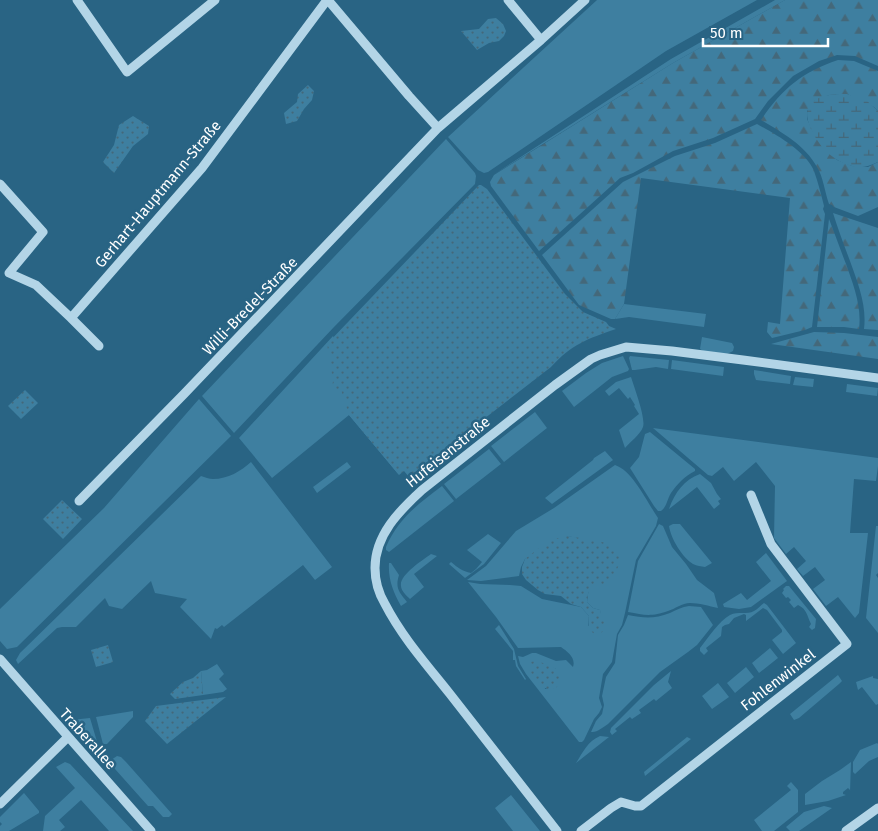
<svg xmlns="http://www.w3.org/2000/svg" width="878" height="831" viewBox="0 0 878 831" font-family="'Fira Sans',sans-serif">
<defs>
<pattern id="forest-firs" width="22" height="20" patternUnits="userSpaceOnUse" patternTransform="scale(1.25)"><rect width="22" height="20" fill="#3e7fa0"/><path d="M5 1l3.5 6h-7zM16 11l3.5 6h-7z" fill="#44687a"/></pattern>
<pattern id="wetland-marsh" width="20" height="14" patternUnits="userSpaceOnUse" patternTransform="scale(1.25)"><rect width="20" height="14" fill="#3e7fa0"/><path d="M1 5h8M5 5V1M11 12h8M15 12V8" fill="none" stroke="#44687a"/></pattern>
<pattern id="park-dots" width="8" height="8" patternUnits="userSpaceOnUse" patternTransform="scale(1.25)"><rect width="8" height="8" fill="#3e7fa0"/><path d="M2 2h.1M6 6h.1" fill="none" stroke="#44687a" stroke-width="1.8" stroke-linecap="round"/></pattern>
</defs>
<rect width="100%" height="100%" fill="#296484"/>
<!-- green -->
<path fill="#3e7fa0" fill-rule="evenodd" d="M 597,0 L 757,0 L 666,51 L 488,172 L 484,173 L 478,170 L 448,137 Z
M 775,0 L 785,0 L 673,63 L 493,175 L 671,59 Z
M 446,139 L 475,173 L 476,176 L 475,184 L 334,327 L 234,433 L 202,396 Z
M 624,304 L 706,314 L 704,327 L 629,317 L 615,319 Z
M 333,336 L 399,475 L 349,415 L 272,478 L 239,438 Z
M 702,337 L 732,343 L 734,347 L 733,351 L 727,354 L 703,351 L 700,349 Z
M 623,356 L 629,369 L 628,371 L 612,377 L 574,407 L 562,391 L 586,373 L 602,363 Z
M 630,356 L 669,360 L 668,369 L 656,367 L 635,370 L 632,370 L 629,358 Z
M 672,360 L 724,367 L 723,376 L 671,369 Z
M 754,370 L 791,376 L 790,384 L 756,380 L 754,374 Z
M 631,377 C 634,387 646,418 643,427 C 640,435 630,442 625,448 L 619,430 L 639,414 L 634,406 L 635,405 L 630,397 L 628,399 L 619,388 L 609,396 L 605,391 L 616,382 Z
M 795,377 L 814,379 L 813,387 L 793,385 Z
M 847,384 L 878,388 L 877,396 L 846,392 Z
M 199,399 L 231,436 L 17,647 L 7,649 L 0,641 L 0,609 L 104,508 Z
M 535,412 L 547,428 L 504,462 L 491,446 Z
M 653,428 L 878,458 L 878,466 L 876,481 L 854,479 L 850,533 L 868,533 L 859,613 L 855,618 L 838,597 L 826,606 L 813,589 L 825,580 L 815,567 L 803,576 L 797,569 L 806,561 L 794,547 L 786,554 L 774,538 L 775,486 L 756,462 L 734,481 L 723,467 L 712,476 L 708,475 Z
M 650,432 L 695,469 L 695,471 C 685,476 677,484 671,493 C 667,499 667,507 661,511 L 658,511 L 654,506 L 630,468 L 639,457 L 645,434 Z
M 489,449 L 501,464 L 456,499 L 444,484 Z
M 605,451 L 613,460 L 552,504 L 545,498 L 593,460 L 594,458 Z
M 251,462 L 332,567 L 315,580 L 303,565 L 224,627 L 222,625 L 217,629 L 215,628 L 211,639 L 180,607 L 187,599 L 155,593 L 151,581 L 122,609 L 109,606 L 105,598 L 76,627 L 62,627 L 57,628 L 18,664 L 16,660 L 20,653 L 201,476 C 205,477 209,479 213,479 C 228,479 241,471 251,462 Z
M 347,462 L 351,467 L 317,493 L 313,487 Z
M 615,465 C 633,471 647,502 658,518 L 656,526 L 636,560 L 625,613 L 622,625 L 617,634 L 612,662 L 603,674 L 599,698 L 602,707 L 599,713 L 594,719 L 584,740 L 582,742 L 579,742 L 526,674 L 520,664 L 518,656 L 523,657 L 532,653 L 536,653 L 556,661 L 566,660 L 573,667 C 576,658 568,652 561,647 L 518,648 L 496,617 L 468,582 L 480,584 L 510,585 L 521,586 L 542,599 L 581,607 L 589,616 L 588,626 L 601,618 L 600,610 L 593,608 L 587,602 L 588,594 L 590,586 L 581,539 L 568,536 L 525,559 L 521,567 L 519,576 L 481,581 L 467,580 L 486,566 L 516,531 L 554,508 ZM 542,663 L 556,669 L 553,689 L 545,689 Z
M 700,474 L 711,483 L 717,494 L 721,499 L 718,501 L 720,504 L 714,509 L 697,487 L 669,509 C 675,492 684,480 700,474 Z
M 442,486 L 454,501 L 389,552 L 386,550 L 386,547 C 398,519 418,504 442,486 Z
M 659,524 L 663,526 L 672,547 L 686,564 L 697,580 L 714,593 L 718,608 C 709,606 699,603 690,603 C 682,603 675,609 668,611 C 651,617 644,615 628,612 L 638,561 Z
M 673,524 L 680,524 L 712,563 L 705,567 C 701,566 697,566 693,564 C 682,557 671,539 669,526 Z
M 876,526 L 878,526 L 878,573 L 876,575 L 878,578 L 878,633 L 866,618 Z
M 488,534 L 501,543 L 484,564 L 465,578 L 449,564 L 451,562 C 458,568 462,571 471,573 L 476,569 L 482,562 L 467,550 Z
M 766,553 L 787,581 L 751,607 L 739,609 L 724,607 L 723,604 L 741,593 L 747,600 L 771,581 L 756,562 Z
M 431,554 L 437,556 L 414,574 L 424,587 L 410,599 C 407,596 401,591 401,586 C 399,575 423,560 431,554 Z
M 389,563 L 391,563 L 399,575 C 395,588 399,592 407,602 L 401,606 C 393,592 388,579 389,563 Z
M 786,586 L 789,586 L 816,619 L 815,628 L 812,630 L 809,627 L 811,624 C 807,616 807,609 798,605 L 794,608 L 789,602 L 791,600 L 788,597 L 786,598 L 782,593 L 784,590 L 783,589 Z
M 764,603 L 767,605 L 796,643 L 783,654 L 772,640 L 782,632 L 782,630 L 767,610 L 763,608 L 746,621 L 746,615 L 744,614 L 734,618 L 729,624 L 725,625 L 722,627 L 721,636 L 706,648 L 708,651 L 704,655 L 700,651 L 700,648 C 708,638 719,621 730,615 C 738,611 747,615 754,611 C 758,609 761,605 764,603 Z
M 689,606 L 701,607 L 713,625 L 697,645 L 688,652 L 660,672 L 608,724 C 603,727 597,733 591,732 L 596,721 L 602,714 L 604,705 L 602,696 L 606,677 L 615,663 L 618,635 L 624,625 L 628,615 C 644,618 654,619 670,613 C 676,610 682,607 689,606 Z
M 499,625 L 514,649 L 518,666 L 526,679 L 525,680 L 516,666 L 515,660 L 513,660 L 513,651 L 495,629 Z
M 770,648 L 778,658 L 759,673 L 752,663 Z
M 217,664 L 224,674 L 219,679 L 227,689 L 223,692 L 203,695 L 201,671 L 207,670 Z
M 746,667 L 754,677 L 735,693 L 727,683 Z
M 671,671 L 668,682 L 672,688 L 656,701 L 654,699 L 639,710 L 641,713 L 632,719 L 630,717 L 615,729 L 617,731 L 612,735 L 610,732 L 611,728 L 654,685 Z
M 838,675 L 842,681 L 839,684 L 799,718 L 794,720 L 790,714 Z
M 873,676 L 873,678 L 878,679 L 878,704 L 876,705 L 862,687 L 858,690 L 856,682 Z
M 718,683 L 729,697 L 712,709 L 702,696 Z
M 133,711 L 133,717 L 107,744 L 103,744 L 96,717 Z
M 90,718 L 98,745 L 93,746 L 71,720 Z
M 600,736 L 609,737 L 576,763 C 583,752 588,741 600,736 Z
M 687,737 L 691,739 L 645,776 L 644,772 Z
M 877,743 L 878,744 L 878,757 L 869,761 L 855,774 L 853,772 L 853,762 L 860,750 Z
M 117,756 L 121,757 L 126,762 L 172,814 L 169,817 L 163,817 L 153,806 L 148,806 L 115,769 L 111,760 Z
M 65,762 L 70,764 L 133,831 L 109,831 L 81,800 L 59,820 L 65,827 L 60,831 L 43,831 L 45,816 L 75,788 L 56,767 Z
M 851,762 L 850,792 L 850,790 L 848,788 L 843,792 L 843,794 L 846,795 L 828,801 L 805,805 L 805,794 L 822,781 L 840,770 Z
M 791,782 L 798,790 L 798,812 L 774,831 L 762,831 L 754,820 L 791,790 L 787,786 Z
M 24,793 L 39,811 L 39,813 L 9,831 L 0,831 L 0,826 L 2,824 L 0,822 L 0,817 Z
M 511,795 L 540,831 L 513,831 L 495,808 Z
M 824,806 L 832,808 L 799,831 L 790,831 L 786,827 L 804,812 Z"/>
<!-- forest -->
<path fill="url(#forest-firs)" d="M 785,0 L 878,0 L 878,66 L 855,56 L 837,55 L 819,61 L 793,76 L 768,101 L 755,119 L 713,138 L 673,151 L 633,173 L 620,178 L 539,251 L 491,186 L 490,182 L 494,175 L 673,63 Z
M 838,60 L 854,61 L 878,71 L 878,111 L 874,107 L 847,94 L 829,95 L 814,101 L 807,111 L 807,119 L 813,132 L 837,160 L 852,166 L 868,167 L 878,162 L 878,207 L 858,216 L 834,207 L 832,205 L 829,204 C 825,193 823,176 817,167 C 805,145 781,132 761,120 C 782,89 802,72 838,60 Z
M 757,124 C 775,134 806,151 814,171 C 818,182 821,194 824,206 L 823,209 L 825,214 L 812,327 L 805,330 L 772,338 L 767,332 L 768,322 L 780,324 L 790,198 L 641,178 L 624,304 L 615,319 L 611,319 L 579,305 L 542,255 L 623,182 L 675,156 L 715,143 Z
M 833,213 L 878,228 L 878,330 L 864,329 C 867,306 858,283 850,261 C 844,245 838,229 833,213 Z
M 829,219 C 835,234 840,249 846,264 C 853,284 862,306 859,329 L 844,327 L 817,327 Z
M 814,332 L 844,333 L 878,337 L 878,359 L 771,344 Z"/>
<!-- wetland -->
<path fill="url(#wetland-marsh)" d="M 847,94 L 867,101 L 878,111 L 878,162 C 869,166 861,169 852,166 C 843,164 835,159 828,153 C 818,144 800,117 810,105 C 818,94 835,94 847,94 Z"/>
<!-- park -->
<path fill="url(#park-dots)" d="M 496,18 L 503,24 L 506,31 L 504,36 L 499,41 L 489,43 L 477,50 L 461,31 L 479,29 L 488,19 Z
M 308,85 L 314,91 L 312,100 L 304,109 L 297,121 L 286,124 L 284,113 L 297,102 L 298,94 Z
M 133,116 L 149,126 L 148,134 L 133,146 L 114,173 L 103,162 L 114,145 L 119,125 Z
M 479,185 L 481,185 L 487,189 L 565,294 L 583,312 L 606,322 L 609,326 L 616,329 C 587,339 572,344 551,367 L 409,477 L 404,471 L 399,475 L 349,415 L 341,390 L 332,388 L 333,381 L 327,344 Z
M 25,390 L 38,403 L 21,419 L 8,406 Z
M 62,500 L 82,519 L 63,539 L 43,519 Z
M 568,536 L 599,541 L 611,545 L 616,551 L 620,559 L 620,563 L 609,585 L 591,586 L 588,594 L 587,602 L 593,608 L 600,610 C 602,621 612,630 596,635 C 588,630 588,626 589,616 L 581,607 L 571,604 L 561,596 L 545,594 L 538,590 L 526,580 L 522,574 L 522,567 L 525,559 L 549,540 Z
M 108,645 L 113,662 L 96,667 L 91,650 Z
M 534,661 C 549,664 568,669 557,687 C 553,689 552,690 548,689 C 538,687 527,672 530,662 Z
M 201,671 L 203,695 L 175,699 L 170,694 L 183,682 L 193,678 Z
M 226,697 L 167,744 L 145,721 L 156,706 Z"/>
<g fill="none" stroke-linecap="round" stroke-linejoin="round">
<!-- minor -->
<path stroke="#b3d5e7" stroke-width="9" d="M 77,0 L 127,72 L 215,0
M 328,0 L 409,96 L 438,128
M 508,0 L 541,40
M 0,184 L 43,232 L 9,273 L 36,285 L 71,318 L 202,168 L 327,0
M 71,318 L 99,346
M 79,501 L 184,394 L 438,128 L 541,40 L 585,0
M 0,659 L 151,831
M 0,804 L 68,737
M 557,831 C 521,785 485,739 450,694 C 427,665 402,637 385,604 C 379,594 375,581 375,568 C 375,535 399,511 422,490 L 555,385 L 591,359 L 600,355 L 626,347 L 672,351 L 743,360 L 878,378
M 581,831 L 611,808 L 621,802 L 635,806 L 641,806 L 847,644 L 771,544 L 751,495
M 846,831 L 878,808"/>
</g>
<g text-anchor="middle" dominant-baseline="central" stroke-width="5" stroke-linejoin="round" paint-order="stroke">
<!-- street labels -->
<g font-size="15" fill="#fff" stroke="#296484">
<text transform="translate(158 194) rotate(-50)">Gerhart-Hauptmann-Straße</text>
<text transform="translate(250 306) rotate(-46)">Willi-Bredel-Straße</text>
<text transform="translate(448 452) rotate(-39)">Hufeisenstraße</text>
<text transform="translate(778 680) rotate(-38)">Fohlenwinkel</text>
<text transform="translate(88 739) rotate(48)">Traberallee</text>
</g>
</g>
<!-- scale -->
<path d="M703 38v8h125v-8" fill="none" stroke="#ffffff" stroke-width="2.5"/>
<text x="710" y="38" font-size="15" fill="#ffffff" stroke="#296484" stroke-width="4" paint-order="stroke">50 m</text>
</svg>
